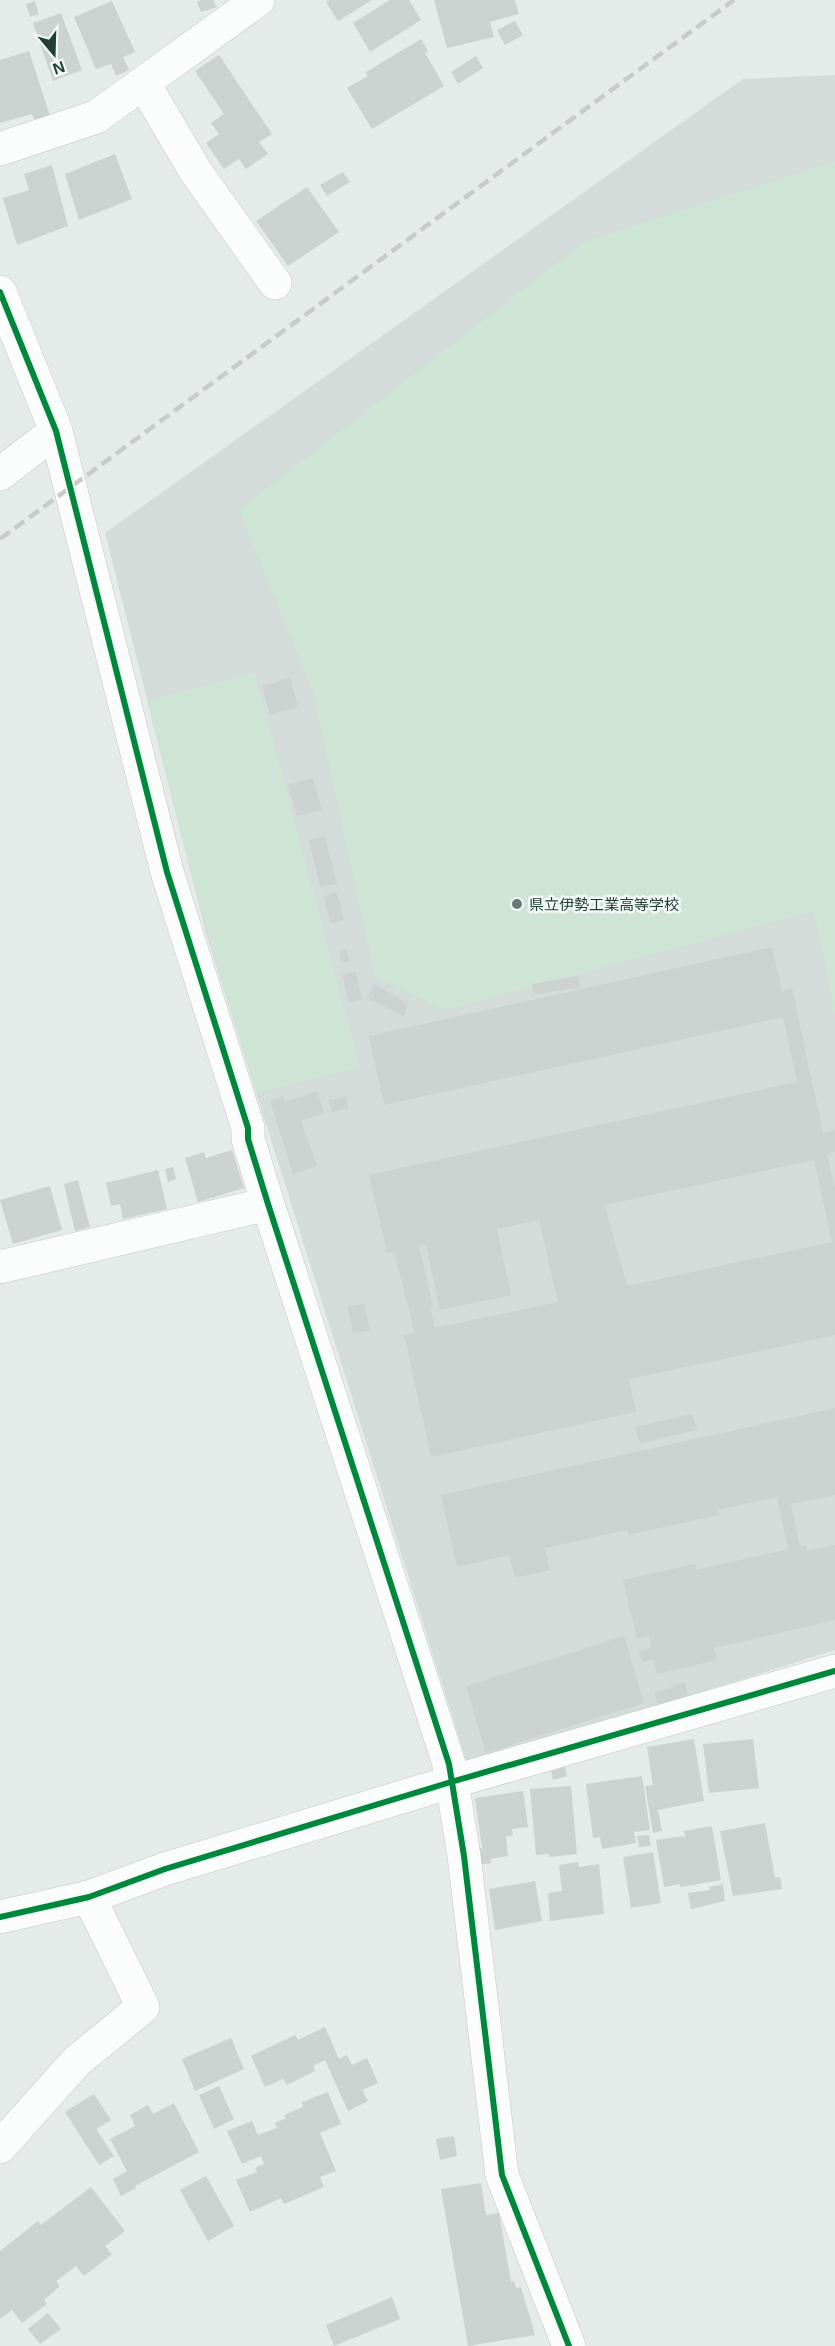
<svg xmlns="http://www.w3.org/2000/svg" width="835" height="2346" viewBox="0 0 835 2346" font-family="Helvetica,'Noto Sans JP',sans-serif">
<rect width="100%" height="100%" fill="#e5ebe8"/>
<!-- built -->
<path fill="#d3dcd8" d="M 835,75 L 835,1650 L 468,1766 L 206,933 L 105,533 L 743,79 Z"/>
<!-- green -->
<path fill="#cee4d5" d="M 835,161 L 835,1014 L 814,911 L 445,1010 L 375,977 L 313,692 L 239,510 L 584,242 Z
M 255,672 L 360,1067 L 256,1093 L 191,874 L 147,701 Z"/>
<!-- building -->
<path fill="#ccd2cf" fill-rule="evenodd" d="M 201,0 L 213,0 L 217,7 L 201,12 L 197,2 Z
M 329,0 L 372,0 L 338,21 L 326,2 Z
M 390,0 L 409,0 L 421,20 L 370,52 L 353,23 Z
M 434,0 L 515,0 L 519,14 L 490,22 L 494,37 L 447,48 Z
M 35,1 L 39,14 L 30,17 L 26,4 Z
M 112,1 L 135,52 L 123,57 L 129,70 L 116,76 L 111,64 L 96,69 L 74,17 Z
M 61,13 L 82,70 L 53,81 L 33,23 Z
M 515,21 L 523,35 L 505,45 L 497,30 Z
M 421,39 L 428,51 L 425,53 L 444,86 L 372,129 L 347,88 L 368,76 L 366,72 Z
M 29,51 L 50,116 L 35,121 L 32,114 L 0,123 L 0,60 Z
M 219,55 L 272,134 L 259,142 L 268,154 L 246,169 L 239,159 L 224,169 L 206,143 L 219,134 L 211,123 L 224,114 L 195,71 Z
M 476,56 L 483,68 L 458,84 L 451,72 Z
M 115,154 L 132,199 L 79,220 L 65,174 Z
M 52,165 L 68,226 L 17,245 L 3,198 L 29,190 L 24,174 Z
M 343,172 L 350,182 L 327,196 L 320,185 Z
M 307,187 L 339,232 L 288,266 L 256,221 Z
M 290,678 L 298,707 L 270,715 L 262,686 Z
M 313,778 L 322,810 L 297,816 L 288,785 Z
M 325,836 L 337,884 L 320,887 L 309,840 Z
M 337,892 L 344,920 L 330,923 L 324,896 Z
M 772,947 L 782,991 L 792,988 L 823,1133 L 835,1130 L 835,1152 L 827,1154 L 835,1188 L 835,1335 L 629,1379 L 636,1412 L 431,1457 L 404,1335 L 415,1333 L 394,1252 L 387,1253 L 369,1175 L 797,1082 L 783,1017 L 384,1105 L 369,1036 ZM 814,1160 L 832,1242 L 627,1286 L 605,1205 ZM 539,1220 L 558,1302 L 435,1328 L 430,1307 L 433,1306 L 419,1246 L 426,1245 L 440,1310 L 511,1295 L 497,1229 Z
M 346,949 L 350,961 L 342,963 L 339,951 Z
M 356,972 L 362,999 L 349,1003 L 342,975 Z
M 578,976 L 580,987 L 534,995 L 532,984 Z
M 374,984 L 408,1004 L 404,1016 L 367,998 Z
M 317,1091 L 324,1113 L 301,1121 L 317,1166 L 293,1174 L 270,1101 L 282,1096 L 285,1102 Z
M 346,1096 L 348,1108 L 332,1112 L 329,1100 Z
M 232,1150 L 244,1188 L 198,1202 L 185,1158 L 204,1152 L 206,1158 Z
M 173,1167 L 176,1179 L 168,1182 L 165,1169 Z
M 158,1170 L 167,1209 L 123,1219 L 120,1204 L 111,1206 L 106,1183 Z
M 78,1180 L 90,1227 L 75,1231 L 64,1184 Z
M 50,1186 L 62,1230 L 13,1244 L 0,1200 Z
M 364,1303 L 370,1330 L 353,1333 L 348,1307 Z
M 835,1408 L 835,1495 L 791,1504 L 800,1546 L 805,1545 L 807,1551 L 835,1545 L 835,1620 L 714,1648 L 717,1660 L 657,1674 L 653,1660 L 642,1662 L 639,1651 L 651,1648 L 649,1636 L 637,1639 L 623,1580 L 695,1564 L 696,1570 L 788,1549 L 777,1497 L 717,1510 L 719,1515 L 628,1535 L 627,1530 L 545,1548 L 550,1570 L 515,1578 L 509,1555 L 457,1567 L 441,1495 Z
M 692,1414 L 697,1430 L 640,1443 L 635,1427 Z
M 624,1636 L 644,1703 L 486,1753 L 466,1686 Z
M 685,1682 L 688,1695 L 658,1705 L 654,1693 Z
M 694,1739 L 704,1801 L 658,1810 L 662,1831 L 653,1833 L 645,1786 L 653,1785 L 647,1747 Z
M 753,1739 L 759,1788 L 709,1793 L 703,1744 Z
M 565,1767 L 567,1776 L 553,1780 L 551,1771 Z
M 642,1776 L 650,1830 L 634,1832 L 636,1843 L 602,1849 L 600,1837 L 593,1838 L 586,1784 Z
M 571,1786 L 577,1854 L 550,1857 L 549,1854 L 536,1855 L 530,1789 Z
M 523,1791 L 528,1827 L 512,1829 L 513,1836 L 506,1836 L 508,1856 L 490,1859 L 491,1863 L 476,1865 L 473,1849 L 482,1848 L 475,1798 Z
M 765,1823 L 775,1878 L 780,1877 L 782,1889 L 733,1896 L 720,1831 Z
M 712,1826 L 721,1880 L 680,1887 L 680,1884 L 664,1887 L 656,1840 L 683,1836 L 685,1839 L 684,1831 Z
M 649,1835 L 651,1846 L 639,1847 L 637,1836 Z
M 653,1852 L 661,1903 L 631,1908 L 623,1857 Z
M 578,1862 L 579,1867 L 599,1864 L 604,1914 L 550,1921 L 548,1893 L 562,1891 L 559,1865 Z
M 535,1881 L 542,1921 L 495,1930 L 489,1889 Z
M 723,1884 L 725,1901 L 691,1909 L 688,1893 L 710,1890 L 709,1887 Z
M 325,2027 L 339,2059 L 347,2055 L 352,2065 L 367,2058 L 378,2083 L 362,2090 L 368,2101 L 348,2111 L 325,2060 L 313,2066 L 315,2071 L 287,2085 L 283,2079 L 265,2087 L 251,2056 L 295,2035 L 298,2040 Z
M 231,2038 L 244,2069 L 195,2091 L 182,2059 Z
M 219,2086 L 234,2119 L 214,2129 L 199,2095 Z
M 328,2092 L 341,2124 L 320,2133 L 336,2171 L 320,2177 L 324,2187 L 284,2204 L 281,2198 L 250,2212 L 236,2180 L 257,2172 L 255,2168 L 264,2164 L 261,2156 L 242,2164 L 227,2131 L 252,2121 L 258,2135 L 277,2128 L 275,2123 L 286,2118 L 284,2115 L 303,2107 L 302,2102 Z
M 94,2094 L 111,2120 L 96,2129 L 114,2156 L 99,2165 L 65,2112 Z
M 174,2103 L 199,2152 L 135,2186 L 136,2188 L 121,2196 L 113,2179 L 127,2171 L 110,2139 L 135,2126 L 130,2115 L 148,2105 L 153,2114 Z
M 454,2136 L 457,2156 L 440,2160 L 436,2139 Z
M 206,2176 L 234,2226 L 208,2241 L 180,2190 Z
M 481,2183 L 486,2215 L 499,2213 L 511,2282 L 514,2281 L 516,2288 L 521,2287 L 535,2335 L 468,2346 L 441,2189 Z
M 91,2187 L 125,2231 L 105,2246 L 112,2254 L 84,2276 L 76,2266 L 56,2281 L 60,2286 L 44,2300 L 47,2304 L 22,2323 L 12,2310 L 0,2319 L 0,2251 L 38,2221 L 41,2225 Z
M 392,2297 L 400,2319 L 334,2346 L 326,2325 Z
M 48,2313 L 61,2329 L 40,2344 L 28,2329 Z"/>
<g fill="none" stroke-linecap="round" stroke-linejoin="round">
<!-- minor casing -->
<g stroke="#c2c8c5" stroke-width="34">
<path id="minor" d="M 144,84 L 196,172 L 275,283
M 0,149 L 96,117 L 258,0
M 0,292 L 56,431 L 167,872 L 248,1128 L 248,1139 L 268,1204 L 449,1764 L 464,1856 L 502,2175 L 569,2346
M 0,474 L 56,431
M 0,1267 L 268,1204
M 0,1917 L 89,1897 L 165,1869 L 451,1782 L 835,1671
M 0,2147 L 77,2061 L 143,2007 L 89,1897"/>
</g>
<!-- minor -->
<use href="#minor" stroke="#fbfcfc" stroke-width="33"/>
<!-- rail -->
<path stroke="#c7ccca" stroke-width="4.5" stroke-dasharray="12 6" stroke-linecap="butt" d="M 0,539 L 734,0"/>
<!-- cycleway casing -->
<g stroke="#f3f9f6" stroke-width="10">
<path id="cycleway" d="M 0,292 L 56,431 L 167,872 L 248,1128 L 248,1139 L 268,1204 L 449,1764 L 464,1856 L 502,2175 L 569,2346
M 0,1917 L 89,1897 L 165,1869 L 451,1782 L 835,1671"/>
</g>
<!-- cycleway -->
<use href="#cycleway" stroke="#00873e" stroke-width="6"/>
</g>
<!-- markers -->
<circle fill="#667b75" stroke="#f3f9f6" stroke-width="2" cx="517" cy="904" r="6"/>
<g text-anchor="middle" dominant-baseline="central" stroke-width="5" stroke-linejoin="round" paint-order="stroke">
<!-- poi labels -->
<g font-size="15" fill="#223f37" stroke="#f3f9f6" text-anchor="start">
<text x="529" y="904">県立伊勢工業高等学校</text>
</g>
</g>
<!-- north arrow -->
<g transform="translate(54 54) rotate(161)" stroke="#f3f9f6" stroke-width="4.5" paint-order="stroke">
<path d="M0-4.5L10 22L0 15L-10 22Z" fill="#223f37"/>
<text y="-9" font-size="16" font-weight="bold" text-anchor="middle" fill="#223f37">N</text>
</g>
</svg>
